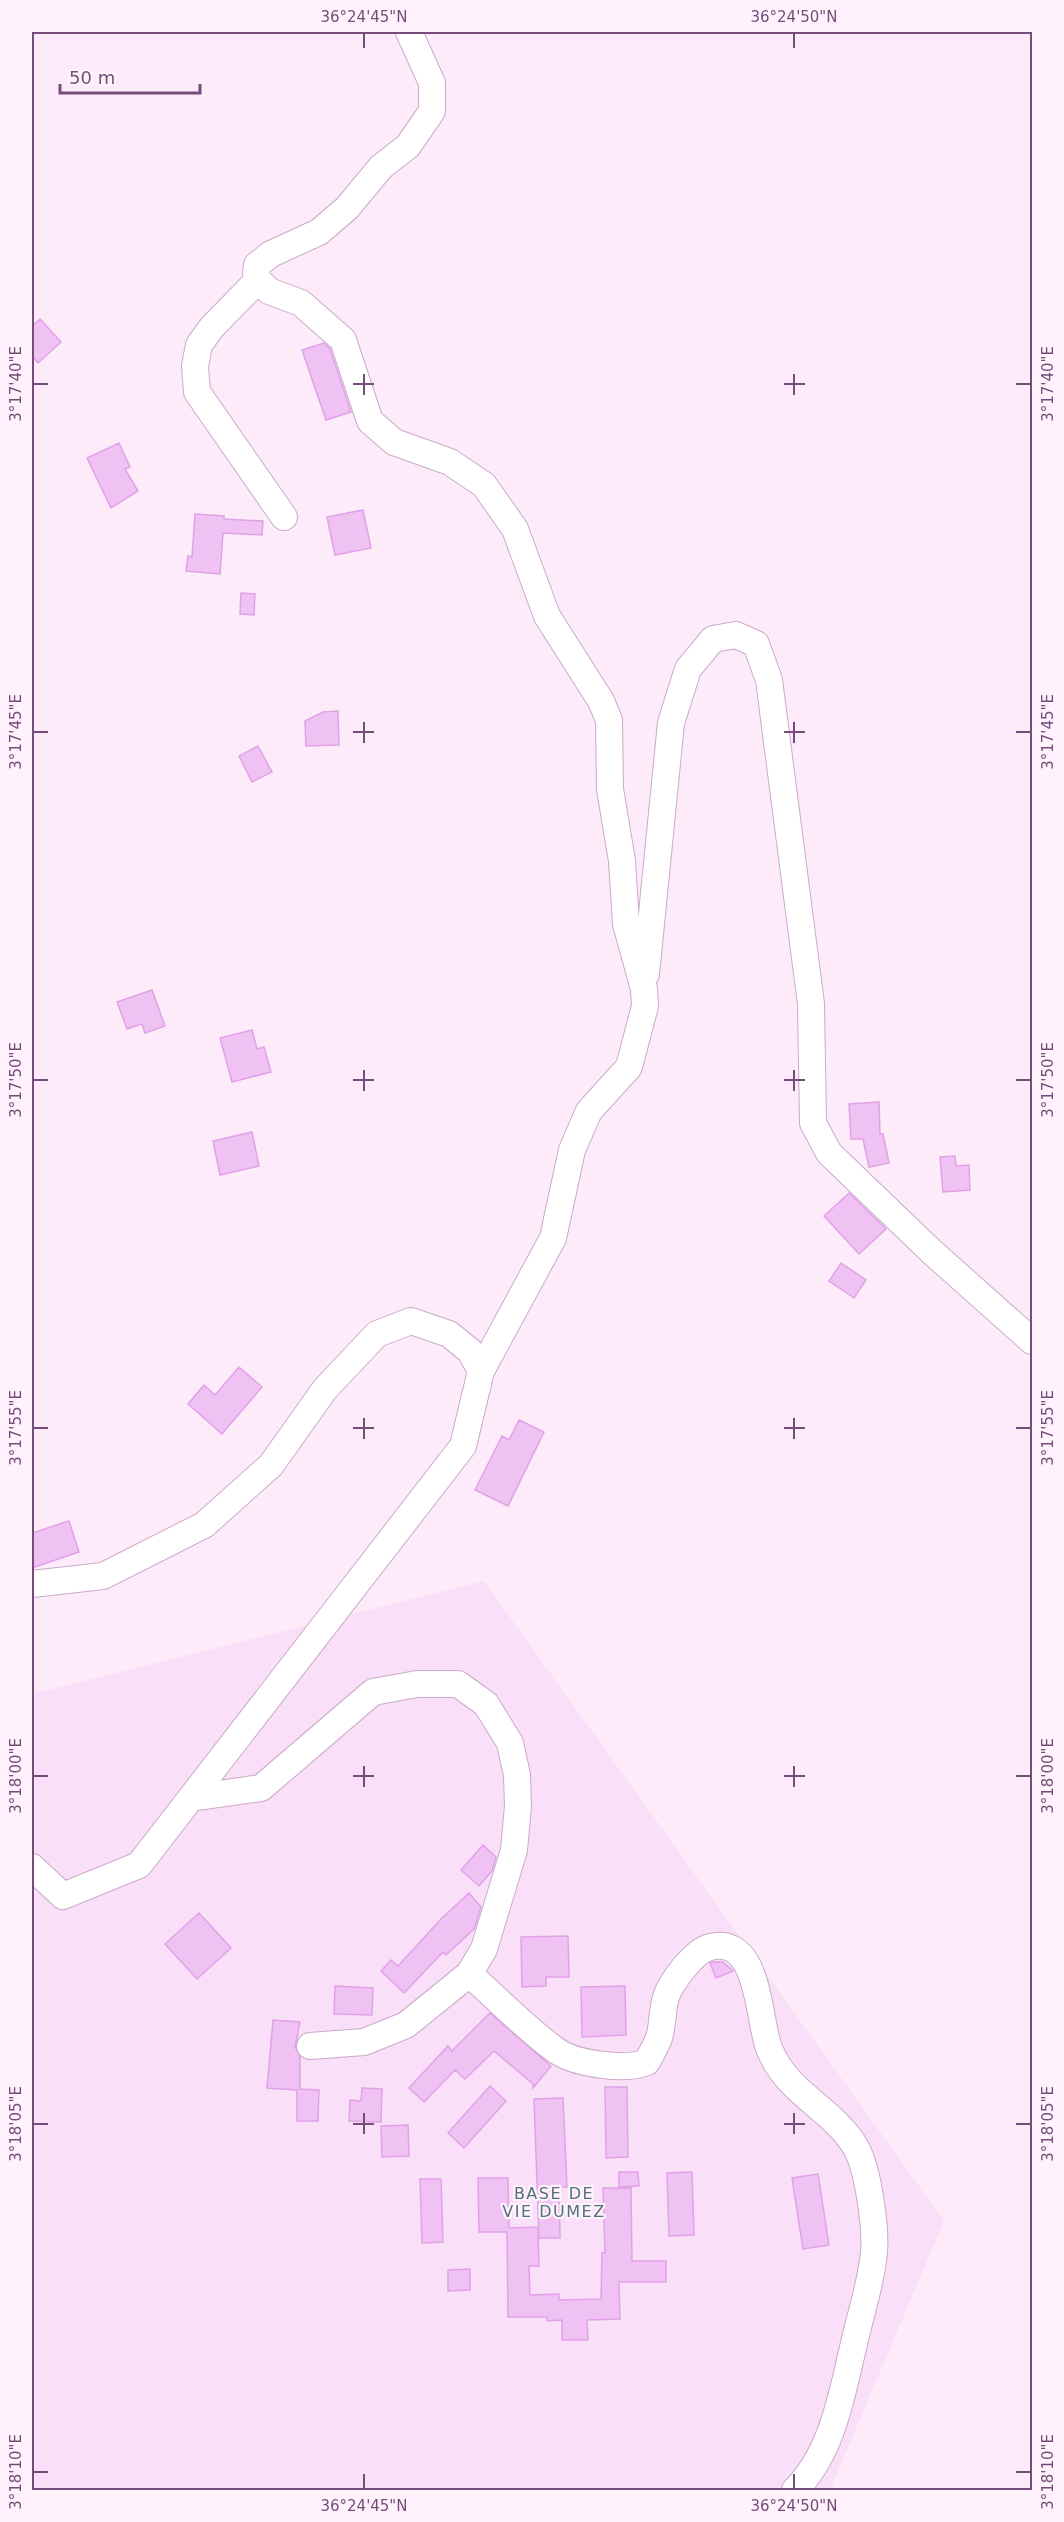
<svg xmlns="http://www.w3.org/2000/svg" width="1064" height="2522" viewBox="0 0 1064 2522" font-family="'DejaVu Sans',sans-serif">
<rect width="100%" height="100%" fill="#fdebfa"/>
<!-- residential -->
<path fill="#fadff8" d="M 484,1581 L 944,2221 L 830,2490 L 32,2490 L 32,1694 Z"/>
<!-- building -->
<path fill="#f0c2f4" stroke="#e1a1e7" stroke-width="1.5" d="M 40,319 L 61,342 L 38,363 L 32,356 L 32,326 Z
M 324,343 L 330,349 L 351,412 L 326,420 L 302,350 Z
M 119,443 L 130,467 L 125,469 L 138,491 L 111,508 L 87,458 Z
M 363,510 L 371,548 L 335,555 L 327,517 Z
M 195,514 L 224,516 L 224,519 L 263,521 L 262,535 L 223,533 L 220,574 L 186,571 L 188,556 L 192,557 Z
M 241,593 L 255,594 L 254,615 L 240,614 Z
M 338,711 L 339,745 L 306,746 L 305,721 L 323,712 Z
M 258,746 L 272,772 L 252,782 L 239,756 Z
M 152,990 L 165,1026 L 145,1033 L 142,1024 L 127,1029 L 117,1002 Z
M 252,1030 L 257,1049 L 264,1047 L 271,1072 L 232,1082 L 220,1038 Z
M 879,1102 L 880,1134 L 883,1134 L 889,1163 L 869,1167 L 863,1139 L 851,1139 L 849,1104 Z
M 252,1132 L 259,1166 L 220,1175 L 213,1141 Z
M 955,1156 L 956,1166 L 969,1165 L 970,1190 L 943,1192 L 940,1157 Z
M 849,1193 L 886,1229 L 859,1254 L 824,1216 Z
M 841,1263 L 866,1280 L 854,1298 L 829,1281 Z
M 239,1367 L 262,1387 L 222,1434 L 188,1404 L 204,1385 L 215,1395 Z
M 519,1420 L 544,1432 L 508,1506 L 475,1490 L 502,1436 L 509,1440 Z
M 69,1521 L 79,1552 L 32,1568 L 32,1533 Z
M 483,1845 L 496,1857 L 492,1871 L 479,1886 L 461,1870 Z
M 469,1893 L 481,1907 L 474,1929 L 446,1955 L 443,1952 L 404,1993 L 381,1971 L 391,1960 L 398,1966 L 442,1918 Z
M 199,1913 L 231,1948 L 197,1979 L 165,1944 Z
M 568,1936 L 569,1977 L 546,1977 L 546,1986 L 522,1987 L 521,1937 Z
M 713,1962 L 723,1962 L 733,1971 L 716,1978 L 710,1963 Z
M 335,1986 L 373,1988 L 372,2015 L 334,2014 Z
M 625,1986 L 626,2035 L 582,2037 L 581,1987 Z
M 490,2013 L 551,2066 L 533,2088 L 533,2084 L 494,2051 L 465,2079 L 455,2070 L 424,2102 L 409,2088 L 448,2046 L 452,2051 Z
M 273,2020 L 300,2022 L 295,2047 L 300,2056 L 300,2089 L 319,2090 L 318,2121 L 297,2121 L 297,2090 L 267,2088 Z
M 490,2086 L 506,2101 L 464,2148 L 448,2133 Z
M 605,2087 L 627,2087 L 628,2157 L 606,2158 Z
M 362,2088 L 382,2089 L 381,2122 L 349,2121 L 350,2100 L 361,2101 Z
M 563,2098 L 567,2187 L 559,2187 L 560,2238 L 539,2238 L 534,2099 Z
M 408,2125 L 409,2156 L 382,2157 L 381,2126 Z
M 619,2172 L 638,2172 L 639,2186 L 619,2187 Z
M 692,2172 L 694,2235 L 669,2236 L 667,2173 Z
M 818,2174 L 829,2245 L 803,2249 L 792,2178 Z
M 478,2178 L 508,2178 L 509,2228 L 538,2227 L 539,2266 L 529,2266 L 530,2295 L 559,2294 L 559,2300 L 601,2299 L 602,2253 L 605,2253 L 603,2188 L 631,2188 L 632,2261 L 666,2261 L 666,2282 L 619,2282 L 620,2319 L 587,2320 L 588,2340 L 562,2340 L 562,2320 L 547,2321 L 547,2317 L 508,2317 L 507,2232 L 479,2232 Z
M 420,2179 L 441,2179 L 443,2242 L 422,2243 Z
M 470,2269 L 470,2290 L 448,2291 L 448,2270 Z"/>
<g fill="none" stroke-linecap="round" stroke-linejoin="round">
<!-- minor casing -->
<g stroke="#caaacb" stroke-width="28">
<path id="minor" d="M 409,32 L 432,83 L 432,111 L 408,146 L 381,167 L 347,208 L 319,232 L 271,254 L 257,265 L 256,273 L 258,280 L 269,291 L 301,303 L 343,340 L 370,421 L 394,442 L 450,462 L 484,485 L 515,529 L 547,616 L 601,701 L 609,720 L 610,789 L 622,861 L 626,924 L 644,989 L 645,1006 L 629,1067 L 589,1111 L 572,1150 L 553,1238 L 481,1371
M 258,280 L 212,327 L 199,345 L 195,366 L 197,392 L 284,517
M 646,974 L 671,723 L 688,669 L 713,639 L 736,635 L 756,644 L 769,680 L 811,1004 L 813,1123 L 829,1153 L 932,1252 L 1032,1341
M 32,1584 L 103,1576 L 204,1525 L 271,1465 L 325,1389 L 377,1334 L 411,1321 L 449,1334 L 470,1351 L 481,1371 L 463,1446 L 139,1865 L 63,1896 L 32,1867
M 191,1798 L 261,1788 L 373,1692 L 417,1684 L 458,1684 L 486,1704 L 510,1743 L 517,1775 L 518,1806 L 514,1850 L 484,1949 L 469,1974 L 406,2025 L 364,2042 L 310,2046
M 469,1974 C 498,1999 526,2029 557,2051 C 576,2064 626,2071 647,2062 C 651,2054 656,2046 659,2038 C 663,2025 662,2010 666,1997 C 671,1982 694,1951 710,1947 C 760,1934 758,2020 769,2048 C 787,2094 831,2107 855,2146 C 868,2167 876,2227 874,2252 C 872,2277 864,2303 858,2327 C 844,2381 836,2450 795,2490"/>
</g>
<!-- minor -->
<use href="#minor" stroke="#fff" stroke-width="26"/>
</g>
<!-- ticks -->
<path fill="none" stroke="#754c7a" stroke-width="2" d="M 364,33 L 364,48M 794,33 L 794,48M 364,374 L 364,395M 794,374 L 794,395M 33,384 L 48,384M 353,384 L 374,384M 784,384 L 805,384M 1016,384 L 1031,384M 364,722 L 364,743M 794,722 L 794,743M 33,732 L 48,732M 353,732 L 374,732M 784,732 L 805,732M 1016,732 L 1031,732M 364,1070 L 364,1091M 794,1070 L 794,1091M 33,1080 L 48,1080M 353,1080 L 374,1080M 784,1080 L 805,1080M 1016,1080 L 1031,1080M 364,1418 L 364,1439M 794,1418 L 794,1439M 33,1428 L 48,1428M 353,1428 L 374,1428M 784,1428 L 805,1428M 1016,1428 L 1031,1428M 364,1766 L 364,1787M 794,1766 L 794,1787M 33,1776 L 48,1776M 353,1776 L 374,1776M 784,1776 L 805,1776M 1016,1776 L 1031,1776M 364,2113 L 364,2134M 794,2113 L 794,2134M 33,2124 L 48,2124M 353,2124 L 374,2124M 784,2124 L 805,2124M 1016,2124 L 1031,2124M 33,2472 L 48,2472M 1016,2472 L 1031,2472M 364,2474 L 364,2489M 794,2474 L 794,2489"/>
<g text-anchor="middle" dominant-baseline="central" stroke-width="4.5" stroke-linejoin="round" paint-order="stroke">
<!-- neighbourhood labels -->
<g font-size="16" letter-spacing="1.5" fill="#537279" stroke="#fff2fd">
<text x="554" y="2193">BASE DE<tspan x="554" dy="18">VIE DUMEZ</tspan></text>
</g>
</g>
<!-- border -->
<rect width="1064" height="2522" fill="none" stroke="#fff2fd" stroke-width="66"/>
<!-- scale -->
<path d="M60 84v9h140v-9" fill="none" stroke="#754c7a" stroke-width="3"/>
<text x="69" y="84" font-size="18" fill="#754c7a" stroke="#fff2fd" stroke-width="4.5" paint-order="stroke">50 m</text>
<rect x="33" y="33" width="998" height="2456" fill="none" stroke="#754c7a" stroke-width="2"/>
<g font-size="15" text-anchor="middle" fill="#754c7a">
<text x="364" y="22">36°24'45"N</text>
<text x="794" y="22">36°24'50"N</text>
<text transform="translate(16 384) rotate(-90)" y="5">3°17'40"E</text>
<text transform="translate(1048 384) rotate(-90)" y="5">3°17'40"E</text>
<text transform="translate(16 732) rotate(-90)" y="5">3°17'45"E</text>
<text transform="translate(1048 732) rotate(-90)" y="5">3°17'45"E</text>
<text transform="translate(1048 1080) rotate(-90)" y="5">3°17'50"E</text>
<text transform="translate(16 1080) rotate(-90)" y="5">3°17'50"E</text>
<text transform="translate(1048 1428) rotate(-90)" y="5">3°17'55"E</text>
<text transform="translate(16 1428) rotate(-90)" y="5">3°17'55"E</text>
<text transform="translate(16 1776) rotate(-90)" y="5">3°18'00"E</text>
<text transform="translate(1048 1776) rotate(-90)" y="5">3°18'00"E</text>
<text transform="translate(16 2124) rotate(-90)" y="5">3°18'05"E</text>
<text transform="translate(1048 2124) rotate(-90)" y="5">3°18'05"E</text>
<text transform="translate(16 2472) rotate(-90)" y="5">3°18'10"E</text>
<text transform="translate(1048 2472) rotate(-90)" y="5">3°18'10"E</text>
<text x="364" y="2511">36°24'45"N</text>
<text x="794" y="2511">36°24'50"N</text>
</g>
</svg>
